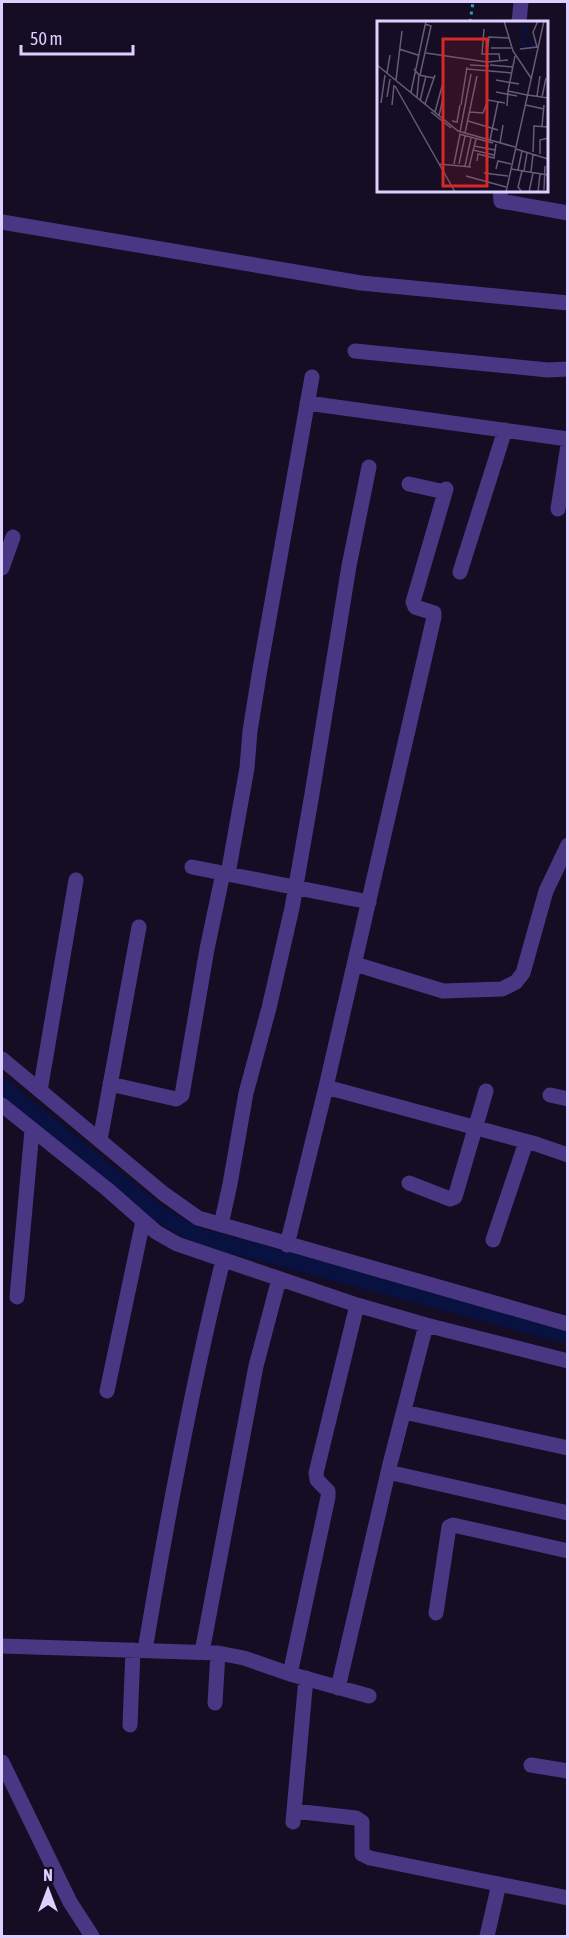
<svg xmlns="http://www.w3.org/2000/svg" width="569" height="1938" viewBox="0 0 569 1938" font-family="'Asap Condensed',sans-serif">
<rect width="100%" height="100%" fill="#150d23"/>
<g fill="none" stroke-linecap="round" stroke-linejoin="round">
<!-- canal -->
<path stroke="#081140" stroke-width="16" d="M 2,1086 L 158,1213 L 192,1233 L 213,1240 L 568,1336"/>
<!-- path -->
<path stroke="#2ca0b6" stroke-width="3" stroke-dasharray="3 4.5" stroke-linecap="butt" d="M 470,22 L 473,2"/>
<!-- street -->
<path stroke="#4a3783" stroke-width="15" d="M 519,22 L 521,2
M 500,190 L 501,201 L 568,213
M 2,222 L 361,283 L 568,303
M 355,351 L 548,370 L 568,369
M 307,403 L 568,439
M 409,484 L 445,492
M 558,509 L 568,445
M 2,568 L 13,537
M 460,572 L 505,430
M 192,867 L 369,902
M 228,874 L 247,768 L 250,731 L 260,669 L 312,377
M 355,964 L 443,991 L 502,989 L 516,982 L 523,973 L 546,891 L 568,845
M 2,1059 L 164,1194 L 198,1218 L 568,1324
M 110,1084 L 176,1099 L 182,1095 L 207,949 L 223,873
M 326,1087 L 536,1144 L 568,1155
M 40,1091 L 76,880
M 550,1095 L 568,1099
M 2,1105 L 107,1189 L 156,1232 L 177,1244 L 357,1305 L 426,1325 L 568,1361
M 100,1140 L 139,927
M 409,1183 L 450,1199 L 455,1197 L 486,1091
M 221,1225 L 230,1184 L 246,1093 L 269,1008 L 292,908 L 312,794 L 349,566 L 369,467
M 493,1240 L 526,1142
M 287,1245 L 326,1087 L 434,617 L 434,613 L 415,607 L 413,602 L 446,489
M 17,1297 L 32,1130
M 107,1391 L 143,1221
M 404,1412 L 568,1448
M 388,1472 L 568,1513
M 436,1613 L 449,1527 L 453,1525 L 568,1551
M 2,1646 L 218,1653 L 244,1658 L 290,1674 L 369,1696
M 145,1650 C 167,1519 191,1389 223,1260
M 202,1652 L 256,1366 L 279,1279
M 290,1674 L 328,1497 L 328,1491 L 317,1480 L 316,1473 L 357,1305
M 338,1688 L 390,1464 L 426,1325
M 215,1703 L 218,1653
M 130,1725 L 133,1650
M 2,1762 L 70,1902 L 92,1936
M 531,1765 L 568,1771
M 294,1811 L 356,1818 L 362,1822 L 362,1854 L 370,1858 L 568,1898
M 293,1822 L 306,1678
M 487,1936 L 499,1884"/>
</g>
<!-- overview -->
<g transform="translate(377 21)">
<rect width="171" height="171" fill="#150d23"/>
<path fill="none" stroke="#081140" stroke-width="3" d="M 142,0 L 143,5 L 150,7 L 144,21 L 148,25 L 156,22"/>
<path fill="none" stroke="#665b7b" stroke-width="1.5" d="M 127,0 L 136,30 L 154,57M 107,8 L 105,33 L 122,33 L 123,40M 114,27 L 134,27M 22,28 L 41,34M 143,28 L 160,26 L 156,11 L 161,0M 49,32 L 110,41 L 131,39M 110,34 L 112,16 L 132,17M 0,44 L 81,110 L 138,126M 93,44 L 112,45M 113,44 L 136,46M 37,48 L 42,54 L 57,57M 90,48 L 135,52M 10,52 L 13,34M 43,54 L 54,5 L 48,3M 19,59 L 25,10M 119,59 L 142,63M 18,65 L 78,171M 131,70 L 138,35M 34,71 L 49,0M 119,71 L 140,75M 151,74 L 171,77M 160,75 L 163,55M 10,76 L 13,58M 40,76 L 42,54M 165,76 L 169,57M 43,80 L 49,55M 4,82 L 8,54M 48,83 L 58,54M 15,84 L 17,64M 84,84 L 90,46M 149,84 L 167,88M 130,85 L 131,70 L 150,74M 54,91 L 74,107M 58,91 L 67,58M 93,91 L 106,92 L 111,79 L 128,82M 62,95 L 66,77M 75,100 L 80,101 L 83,84M 91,100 L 121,109M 165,105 L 167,84M 83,111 L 94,53M 88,112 L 100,55M 82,113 L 116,122M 113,119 L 121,81M 123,122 L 126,104M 97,125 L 118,129M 139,128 L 171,138M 96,129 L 117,134M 156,131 L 157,105 L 171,106M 163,133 L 163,119 L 171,117M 100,140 L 101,133 L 117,137 L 119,123M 62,143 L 94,146M 77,143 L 83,113M 82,143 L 88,115M 88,145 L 94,117M 92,146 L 99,118M 119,148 L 121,140 L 134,143M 134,148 L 171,154M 141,149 L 145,130M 145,150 L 141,166 L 145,171M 147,150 L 150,132M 154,151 L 156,133M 107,152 L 131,155M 89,155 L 129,166M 167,169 L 168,145M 129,171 L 167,0M 152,171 L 156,152M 161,171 L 163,153"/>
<path fill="#d62828" fill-opacity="0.15" stroke="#d62828" stroke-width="3" d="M 66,18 L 110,18 L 110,165 L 66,165 Z"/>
<rect width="171" height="171" fill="none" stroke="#dfcfff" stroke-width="3"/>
</g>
<!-- border -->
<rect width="569" height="1938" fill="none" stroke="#dfcfff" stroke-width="6"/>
<!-- north arrow -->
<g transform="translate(48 1890)" stroke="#150d23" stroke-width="4.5" paint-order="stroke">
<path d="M0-4.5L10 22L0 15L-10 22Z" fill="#dfcfff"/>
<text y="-9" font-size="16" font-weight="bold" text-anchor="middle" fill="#dfcfff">N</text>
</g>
<!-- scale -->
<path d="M21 45v9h112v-9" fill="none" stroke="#dfcfff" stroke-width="3"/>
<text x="30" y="45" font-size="18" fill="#dfcfff" stroke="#150d23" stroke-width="4.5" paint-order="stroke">50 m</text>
</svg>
